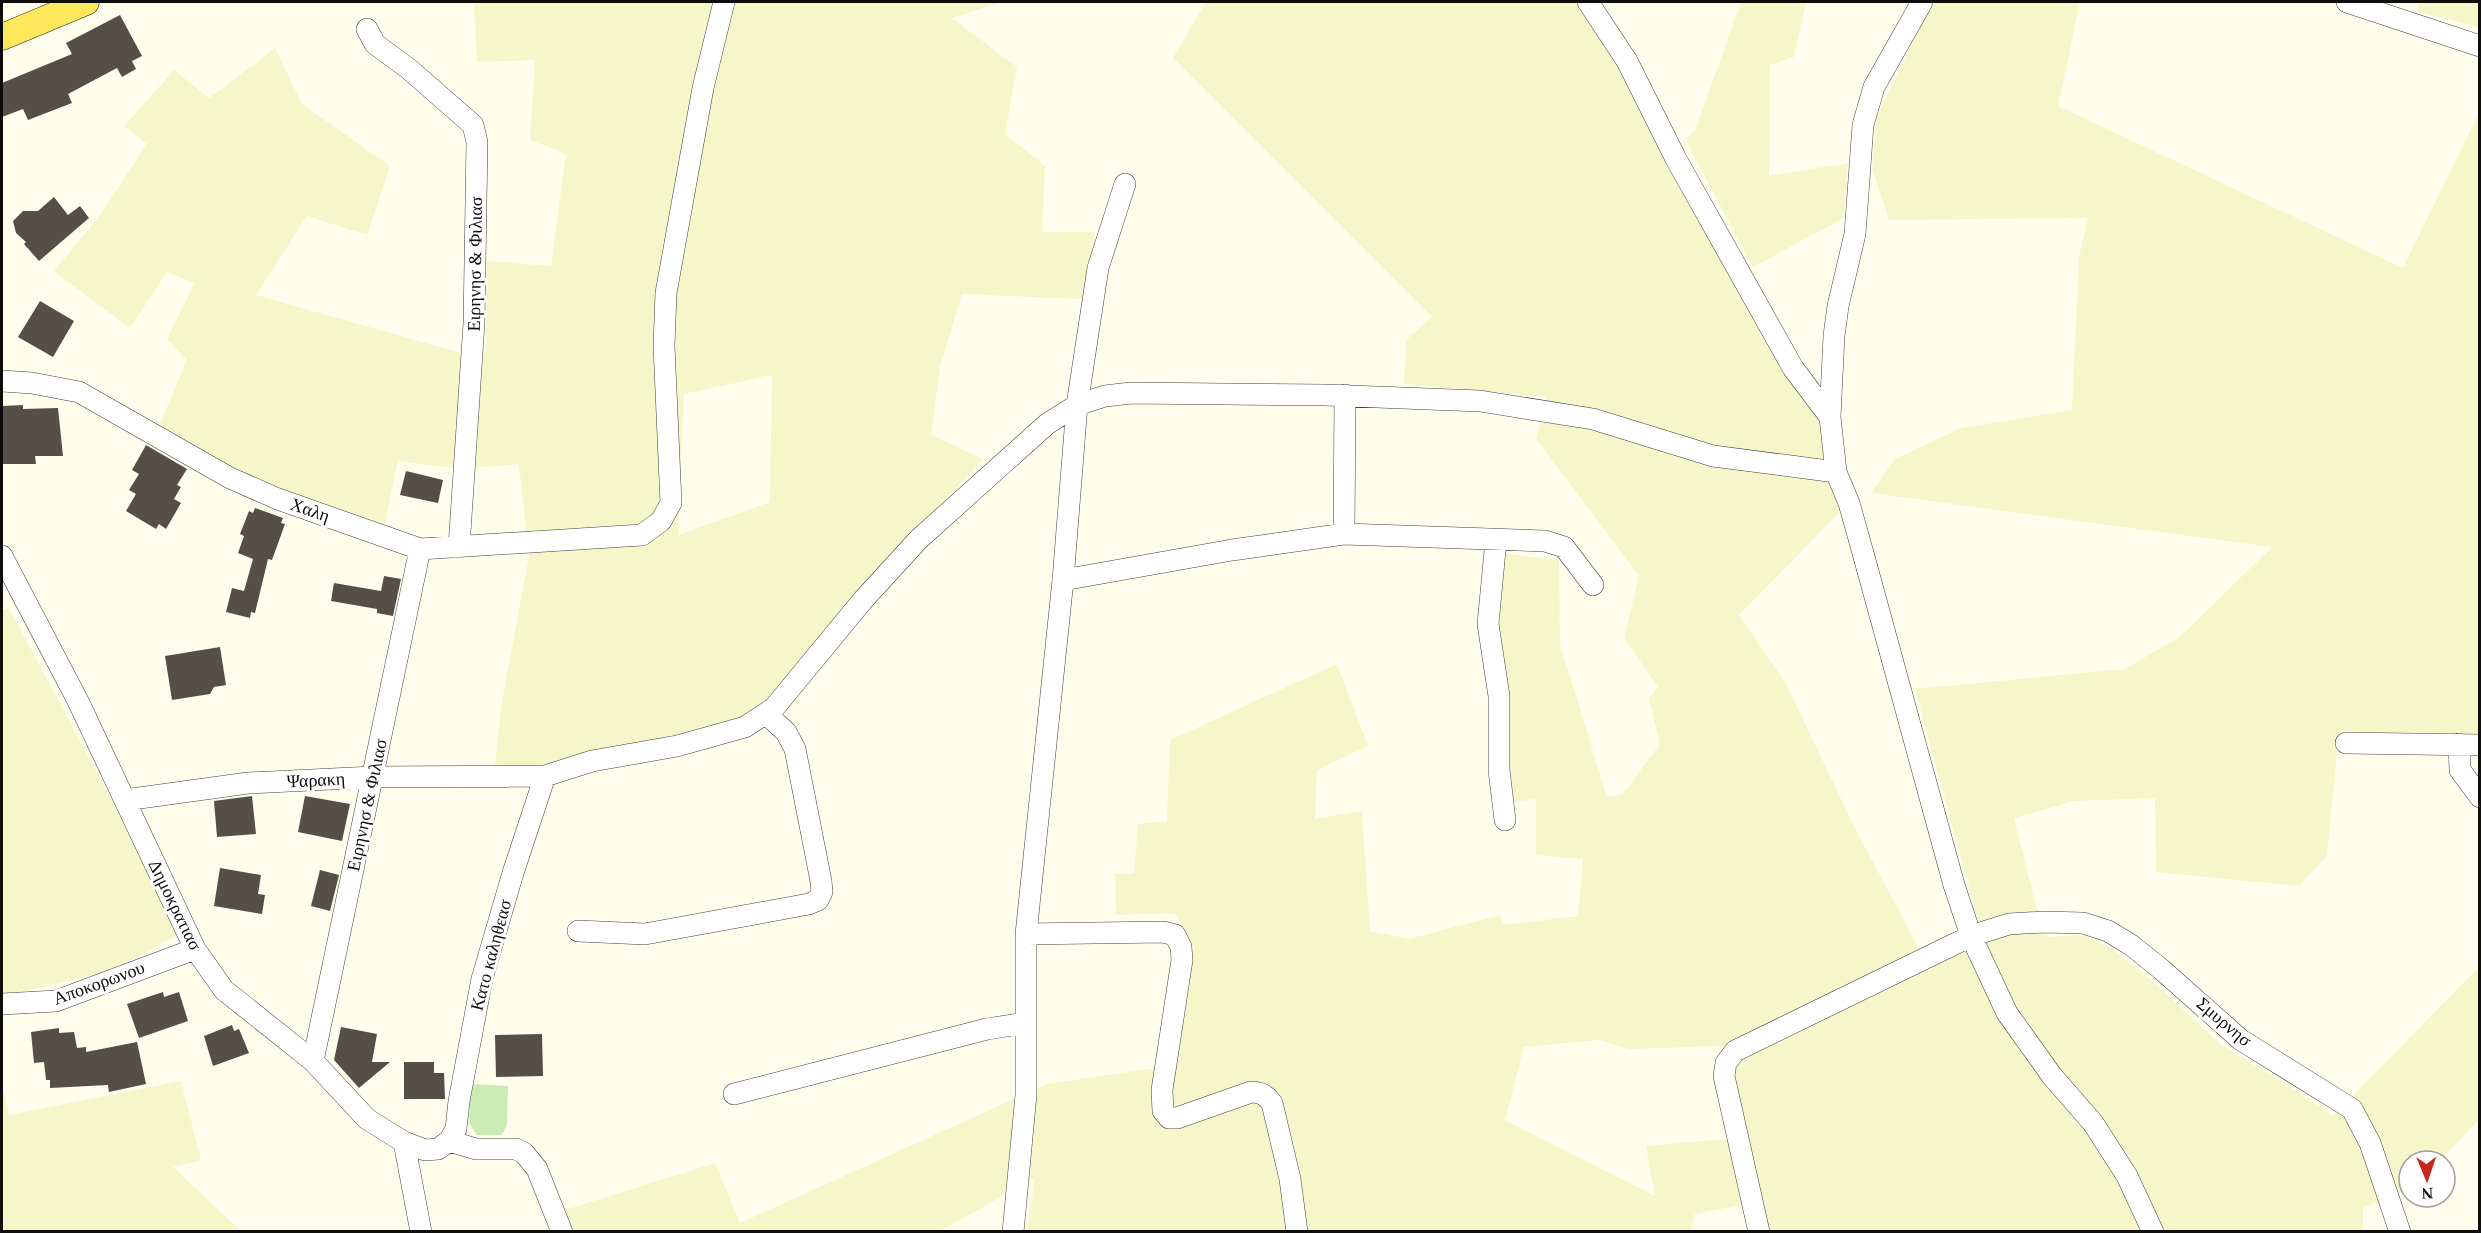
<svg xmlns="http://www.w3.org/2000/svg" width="2481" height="1233" viewBox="0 0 2481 1233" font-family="'Times New Roman',serif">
<rect width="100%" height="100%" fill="#fffdec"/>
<!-- farmland -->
<path fill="#f6f6cb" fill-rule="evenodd" d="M 480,2 L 1001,2 L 952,18 L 1017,67 L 1005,134 L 1045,166 L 1042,232 L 1095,232 L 1084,299 L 962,294 L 940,367 L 931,435 L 983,459 L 886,564 L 780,694 L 750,716 L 675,735 L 582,755 L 536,768 L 495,766 L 501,707 L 529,556 L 519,464 L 462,469 L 398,461 L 384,525 L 294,496 L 220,462 L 158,428 L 187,360 L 167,339 L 195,283 L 167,272 L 130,328 L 54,271 L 98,218 L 147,144 L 124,126 L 174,70 L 209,98 L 275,48 L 302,104 L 390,166 L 367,235 L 307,216 L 256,295 L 461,353 L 486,352 L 487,261 L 551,266 L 566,154 L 530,140 L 535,60 L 477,62 L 474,4 ZM 772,375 L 770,502 L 678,535 L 684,394 Z
M 1206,2 L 1577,2 L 1613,54 L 1821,413 L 1841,511 L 1739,615 L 1785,682 L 1855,828 L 1927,964 L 1979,924 L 1915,689 L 2125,669 L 2181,636 L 2272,547 L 1871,493 L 1895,459 L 1961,428 L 2072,410 L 2079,257 L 2088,218 L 1889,220 L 1872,167 L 1877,116 L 1921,25 L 1936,2 L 2080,2 L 2058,106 L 2403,268 L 2479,113 L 2479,738 L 2339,731 L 2327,856 L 2299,886 L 2156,872 L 2155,798 L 2074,801 L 2014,818 L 2035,903 L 2048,937 L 2083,935 L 2109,947 L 2151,980 L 2223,1046 L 2284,1083 L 2333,1116 L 2476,970 L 2480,974 L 2479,1120 L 2439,1161 L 2409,1161 L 2409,1189 L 2363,1208 L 2363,1231 L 1766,1231 L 1767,1226 L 1763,1201 L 1695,1214 L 1690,1232 L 1027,1231 L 1035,1178 L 940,1231 L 571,1231 L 565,1210 L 715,1163 L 740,1223 L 1047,1084 L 1175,1065 L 1191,941 L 1175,913 L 1116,915 L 1115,874 L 1134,873 L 1138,824 L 1167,821 L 1170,740 L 1337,664 L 1368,746 L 1317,770 L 1315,819 L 1362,811 L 1370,931 L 1409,939 L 1500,915 L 1502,925 L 1578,916 L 1583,859 L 1536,855 L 1536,799 L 1512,802 L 1496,650 L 1499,553 L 1559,560 L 1560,644 L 1607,797 L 1622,795 L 1660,744 L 1649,699 L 1658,687 L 1624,638 L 1639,576 L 1536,439 L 1547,397 L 1404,384 L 1406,340 L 1432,317 L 1173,58 ZM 1600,1040 L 1629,1049 L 1720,1046 L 1734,1069 L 1749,1137 L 1646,1146 L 1655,1196 L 1505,1120 L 1524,1047 Z
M 1741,2 L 1806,2 L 1794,57 L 1770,65 L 1769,176 L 1848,163 L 1844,218 L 1753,267 L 1686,141 L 1696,128 Z
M 2418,2 L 2479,2 L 2479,27 L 2418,12 Z
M 9,608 L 112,801 L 177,935 L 113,970 L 17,993 L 2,1006 L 2,611 Z
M 181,1081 L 201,1160 L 173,1167 L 241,1231 L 2,1231 L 2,1083 L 9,1115 Z"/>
<!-- green -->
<path fill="#cbebb4" d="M 471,1084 L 508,1086 L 507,1125 L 502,1135 L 477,1135 L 469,1123 Z"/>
<!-- building -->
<path fill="#564f48" d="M 120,15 L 142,56 L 132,61 L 136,69 L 122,77 L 117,68 L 68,94 L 72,103 L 28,120 L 23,109 L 2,117 L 2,83 L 72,54 L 66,43 Z
M 54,197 L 68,215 L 80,206 L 89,218 L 39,261 L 24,244 L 26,242 L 16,233 L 13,221 L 23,211 L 38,211 Z
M 40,301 L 74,321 L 53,357 L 18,337 Z
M 23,405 L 23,409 L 58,408 L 63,456 L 35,456 L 36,464 L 2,464 L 2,406 Z
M 146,445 L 187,469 L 177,485 L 181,487 L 174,499 L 181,503 L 166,529 L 159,524 L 156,529 L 126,511 L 136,494 L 129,490 L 139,474 L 132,470 Z
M 406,471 L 443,480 L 438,503 L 400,495 Z
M 255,508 L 283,518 L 281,523 L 285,524 L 272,560 L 268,559 L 255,613 L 251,612 L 250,618 L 226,612 L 232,588 L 244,591 L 253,559 L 238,553 L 244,536 L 240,534 L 249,511 L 253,513 Z
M 384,576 L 401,579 L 393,616 L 377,613 L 377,609 L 331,601 L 334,583 L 381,591 Z
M 220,647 L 226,685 L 214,687 L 210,694 L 172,700 L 165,656 Z
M 252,796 L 256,834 L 217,837 L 214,801 Z
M 305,796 L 350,804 L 342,841 L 298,832 Z
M 220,868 L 261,875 L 258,894 L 265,895 L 262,914 L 214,906 Z
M 320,870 L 339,875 L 330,911 L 311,906 Z
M 163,992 L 164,997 L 179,992 L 188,1021 L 139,1038 L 127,1004 Z
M 232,1025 L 234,1031 L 239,1029 L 249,1053 L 213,1066 L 204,1036 Z
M 341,1027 L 377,1034 L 372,1062 L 390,1062 L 359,1088 L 334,1060 Z
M 59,1028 L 59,1033 L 74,1032 L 77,1048 L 86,1047 L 86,1052 L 137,1042 L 146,1084 L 109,1092 L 108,1085 L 50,1088 L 50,1080 L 46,1080 L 44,1062 L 34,1063 L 31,1032 Z
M 542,1034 L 543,1076 L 496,1077 L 495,1035 Z
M 404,1062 L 434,1062 L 434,1073 L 444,1073 L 445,1099 L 404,1099 Z"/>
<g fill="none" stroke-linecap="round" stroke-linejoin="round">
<!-- minor casing -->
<g stroke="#404040" stroke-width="22">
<path id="minor" d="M 1588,2 L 1627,61 L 1676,159 L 1793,368 L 1830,417
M 1922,2 L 1874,87 L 1863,125 L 1855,234 L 1838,306 L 1834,336 L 1830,417 L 1836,472 L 1849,503 L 1863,553 L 1954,885 L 1971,936 L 2007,1013 L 2052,1076 L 2093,1123 L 2127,1176 L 2153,1232
M 2347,2 L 2480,46
M 367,29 L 375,44 L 409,69 L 473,125 L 477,142 L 474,323 L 459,547
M 2,381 L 32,383 L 79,392 L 230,478 L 278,499 L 420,549 L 642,535 L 661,521 L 671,503 L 664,346 L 666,293 L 703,88 L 724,2
M 1344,534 L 1345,395
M 1496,540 L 1488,624 L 1499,696 L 1499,770 L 1505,820
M 2,556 L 78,701 L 195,949 L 224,990 L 313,1061 L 367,1119 L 404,1142 L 425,1150 L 438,1149 L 449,1141 L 456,1129 L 459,1101 L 482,979 L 513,873 L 545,776
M 1063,580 L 1232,550 L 1344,534 L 1545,541 L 1564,547 L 1593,585
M 2346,743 L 2480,745
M 2459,744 L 2460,770 L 2480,797
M 125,800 L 248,783 L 373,777 L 545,776 L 592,761 L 677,746 L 745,727 L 774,708 L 863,600 L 919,539 L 1047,424 L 1077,405 L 1105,396 L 1131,393 L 1325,395 L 1480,401 L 1593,419 L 1713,456 L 1836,472
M 578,931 L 645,934 L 809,904 L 818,900 L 822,892 L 821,881 L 795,749 L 786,732 L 766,714
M 1026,934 L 1163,932 L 1175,935 L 1181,947 L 1182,960 L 1162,1090 L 1163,1111 L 1169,1118 L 1177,1118 L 1251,1092 C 1261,1092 1266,1095 1272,1103 L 1290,1179 L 1297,1232
M 2,1004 L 56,1001 L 195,949
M 313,1061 L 420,549
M 734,1094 L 987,1029 L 1026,1023
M 449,1141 L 476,1149 L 516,1149 L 524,1153 L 537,1169 L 562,1232
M 404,1142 L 421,1232
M 1013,1232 L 1026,1095 L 1026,934 L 1063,580 L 1077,405 L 1098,268 L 1125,184
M 1759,1232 L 1724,1076 L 1726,1063 L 1735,1051 L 1971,936 L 2009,924 L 2044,922 L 2083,923 L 2108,931 L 2131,945 L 2161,969 L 2241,1040 L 2352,1109 L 2370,1143 L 2400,1232"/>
</g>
<!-- major casing -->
<g stroke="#1e1e1e" stroke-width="27">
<path id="major" d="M 2,37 L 86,2"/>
</g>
<!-- minor -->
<use href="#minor" stroke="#fff" stroke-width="21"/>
<!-- major -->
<use href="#major" stroke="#ffe85c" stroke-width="26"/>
</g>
<g text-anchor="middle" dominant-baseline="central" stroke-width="6" stroke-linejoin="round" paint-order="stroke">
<!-- street labels -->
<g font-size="18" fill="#0d0d0d" stroke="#fff">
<text transform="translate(475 264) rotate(-89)">Ειρηνησ &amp; Φιλιασ</text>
<text transform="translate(310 510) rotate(19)">Χαλη</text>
<text transform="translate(316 780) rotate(-3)">Ψαρακη</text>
<text transform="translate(367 805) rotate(-78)">Ειρηνησ &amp; Φιλιασ</text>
<text transform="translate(175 905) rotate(64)">Δημοκρατιασ</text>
<text transform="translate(491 955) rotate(-75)">Κατο καληθεασ</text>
<text transform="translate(99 983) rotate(-20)">Αποκορωνου</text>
<text transform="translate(2224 1022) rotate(40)">Σμυρνησ</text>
</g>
</g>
<!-- border -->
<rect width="2481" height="1233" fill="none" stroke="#0d0d0d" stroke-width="6"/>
<!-- north arrow -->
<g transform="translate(2427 1179) rotate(178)"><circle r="28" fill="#ffffff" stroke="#9e9e9e" stroke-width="1.5"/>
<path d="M0-4.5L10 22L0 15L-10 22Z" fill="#c4271e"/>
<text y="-9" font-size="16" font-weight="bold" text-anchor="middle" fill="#0d0d0d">N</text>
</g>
</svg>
